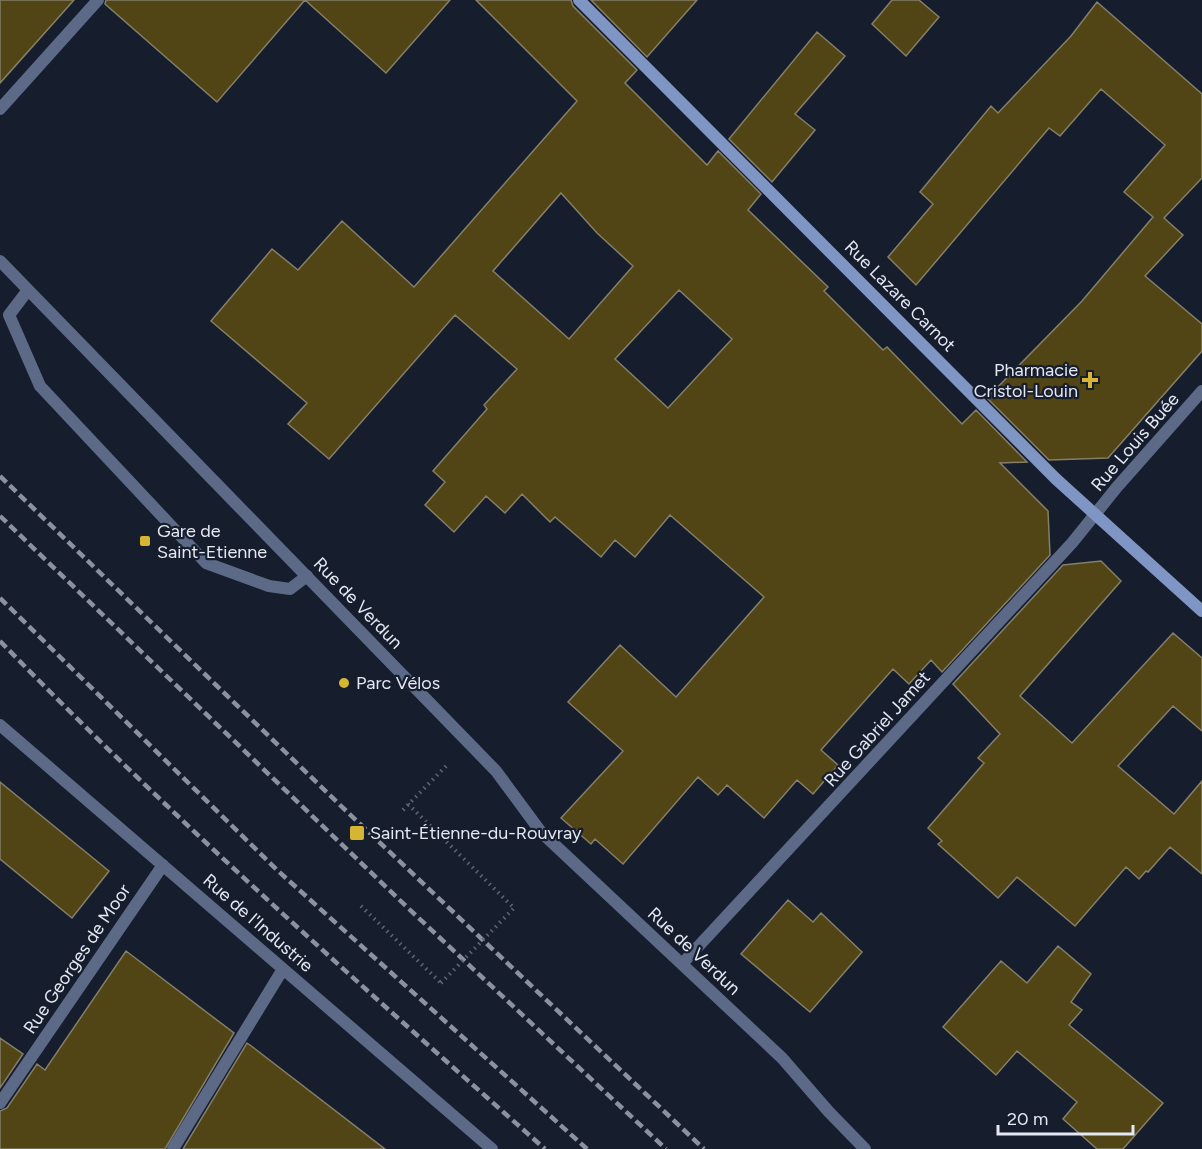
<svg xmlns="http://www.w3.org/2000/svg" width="1202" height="1149" viewBox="0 0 1202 1149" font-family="Figtree,sans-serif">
<rect width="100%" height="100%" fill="#161d2d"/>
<!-- building -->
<path fill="#514516" stroke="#857f69" stroke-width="1.5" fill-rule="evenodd" d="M 0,0 L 74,0 L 0,83 Z
M 106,0 L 450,0 L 386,73 L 305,0 L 217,102 L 105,4 Z
M 476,0 L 571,0 L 573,6 L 637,70 L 625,83 L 707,165 L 718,151 L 761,194 L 748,210 L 828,287 L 824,291 L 883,350 L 887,347 L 962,424 L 976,410 L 1027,462 L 1000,463 L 1048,511 L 1050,555 L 942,672 L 931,660 L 909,684 L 893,669 L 821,750 L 838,765 L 813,794 L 797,780 L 764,818 L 727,785 L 718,795 L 698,777 L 623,864 L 595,839 L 591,844 L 561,818 L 623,751 L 568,702 L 620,645 L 676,697 L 764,597 L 670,515 L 635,557 L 615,540 L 601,557 L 555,517 L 550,522 L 522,494 L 505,513 L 486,496 L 454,532 L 425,505 L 445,482 L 433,471 L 487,409 L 484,405 L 517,369 L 455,315 L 329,459 L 288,424 L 307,403 L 211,321 L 272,249 L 298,270 L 342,221 L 414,287 L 577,101 ZM 561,193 L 597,233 L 633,266 L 569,339 L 493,271 ZM 679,290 L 732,339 L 668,408 L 615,359 Z
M 591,0 L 697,0 L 647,57 Z
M 892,0 L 919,0 L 939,17 L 906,56 L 872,24 Z
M 1097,2 L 1202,94 L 1202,178 L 1164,218 L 1183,235 L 1145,276 L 1202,324 L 1202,351 L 1108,458 L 1049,460 L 987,398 L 1082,301 L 1153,217 L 1124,192 L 1165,145 L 1101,89 L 1060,136 L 1049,128 L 916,285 L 888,257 L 933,204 L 920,192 L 991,106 L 998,113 L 1071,36 Z
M 817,32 L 845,56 L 795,114 L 815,130 L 772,182 L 729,139 Z
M 1101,561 L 1121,581 L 1020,696 L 1072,743 L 1173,633 L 1202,658 L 1202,731 L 1173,706 L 1118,766 L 1174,814 L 1202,781 L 1202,874 L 1170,847 L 1148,872 L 1146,871 L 1139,879 L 1126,867 L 1075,926 L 1017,877 L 998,898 L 938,844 L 942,841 L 928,828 L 984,763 L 978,758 L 1000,734 L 953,684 L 1063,565 Z
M 0,782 L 109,871 L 72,918 L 0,859 Z
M 788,900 L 813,922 L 821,913 L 862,952 L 810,1012 L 741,954 Z
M 1058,946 L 1091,974 L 1071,1002 L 1082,1010 L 1069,1025 L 1163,1103 L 1123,1149 L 1097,1149 L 1063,1119 L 1077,1102 L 1017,1051 L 996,1075 L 943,1027 L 1001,961 L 1027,983 Z
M 126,951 L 234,1033 L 165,1149 L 0,1149 L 0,1111 L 7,1108 L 37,1064 L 45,1070 Z
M 0,1038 L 23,1054 L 0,1088 Z
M 247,1043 L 250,1045 L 385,1149 L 183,1149 Z"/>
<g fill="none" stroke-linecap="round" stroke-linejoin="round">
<!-- path -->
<path stroke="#606674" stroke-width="4" stroke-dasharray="1.5 4.5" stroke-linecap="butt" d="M 408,804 L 514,908
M 403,810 L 449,763
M 361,906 L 441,983"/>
<!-- lane -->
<path stroke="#5c6987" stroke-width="12" d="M 28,290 L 9,315 L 40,386 L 206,563 L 269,586 L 290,589 L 307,576"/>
<!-- street -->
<path stroke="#5c6987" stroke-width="12" d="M 0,109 L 98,0
M 0,261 L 496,771 L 541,832 L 782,1058 L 829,1112 L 865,1149
M 0,725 L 492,1149
M 682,964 L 1072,543 L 1117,487 L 1202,391
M 0,1103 L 163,865
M 173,1149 L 283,969"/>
<!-- secondary -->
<path stroke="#7f95c4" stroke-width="12" d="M 579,0 L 1056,479 L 1202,611"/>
<!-- rail -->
<path stroke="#8b919e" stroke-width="4.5" stroke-dasharray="9 4.5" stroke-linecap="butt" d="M 0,476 L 340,805 L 704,1149
M 0,516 L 409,909 L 666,1149
M 0,598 L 277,870 L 587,1149
M 0,641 C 173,819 359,984 545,1149"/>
<!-- path-bridge -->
<path stroke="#606674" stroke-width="4" stroke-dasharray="1.5 4.5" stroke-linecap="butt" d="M 441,983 L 514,908"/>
</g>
<!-- markers -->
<g fill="#d6b534" stroke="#161d2d" stroke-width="2">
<path d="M1087 371h6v6h6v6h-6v6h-6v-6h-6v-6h6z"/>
<rect x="139" y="535" width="12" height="12" rx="3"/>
<circle cx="344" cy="683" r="6"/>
<rect x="349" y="825" width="16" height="16" rx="3"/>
</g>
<g text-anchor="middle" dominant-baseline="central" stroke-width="4.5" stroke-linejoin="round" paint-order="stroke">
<!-- street labels -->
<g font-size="18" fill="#e3e8f3" stroke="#161d2d">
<text transform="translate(900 296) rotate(45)">Rue Lazare Carnot</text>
<text transform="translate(1135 442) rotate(-49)">Rue Louis Buée</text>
<text transform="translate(358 603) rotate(46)">Rue de Verdun</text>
<text transform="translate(877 729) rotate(-48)">Rue Gabriel Jamet</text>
<text transform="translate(258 923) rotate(41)">Rue de l'Industrie</text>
<text transform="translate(694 951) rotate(43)">Rue de Verdun</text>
<text transform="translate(77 959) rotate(-56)">Rue Georges de Moor</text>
</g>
<!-- poi labels -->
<g font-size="18" fill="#e3e8f3" stroke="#161d2d" text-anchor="start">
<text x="1078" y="370" text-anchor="end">Pharmacie<tspan x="1078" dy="21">Cristol-Louin</tspan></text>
<text x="157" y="531">Gare de<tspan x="157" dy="21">Saint-Etienne</tspan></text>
<text x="356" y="683">Parc Vélos</text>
<text x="370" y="833">Saint-Étienne-du-Rouvray</text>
</g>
</g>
<!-- scale -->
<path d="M998 1125v9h135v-9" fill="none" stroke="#e3e8f3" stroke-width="3"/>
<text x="1007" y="1125" font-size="18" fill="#e3e8f3" stroke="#161d2d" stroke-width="4.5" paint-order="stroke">20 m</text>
</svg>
